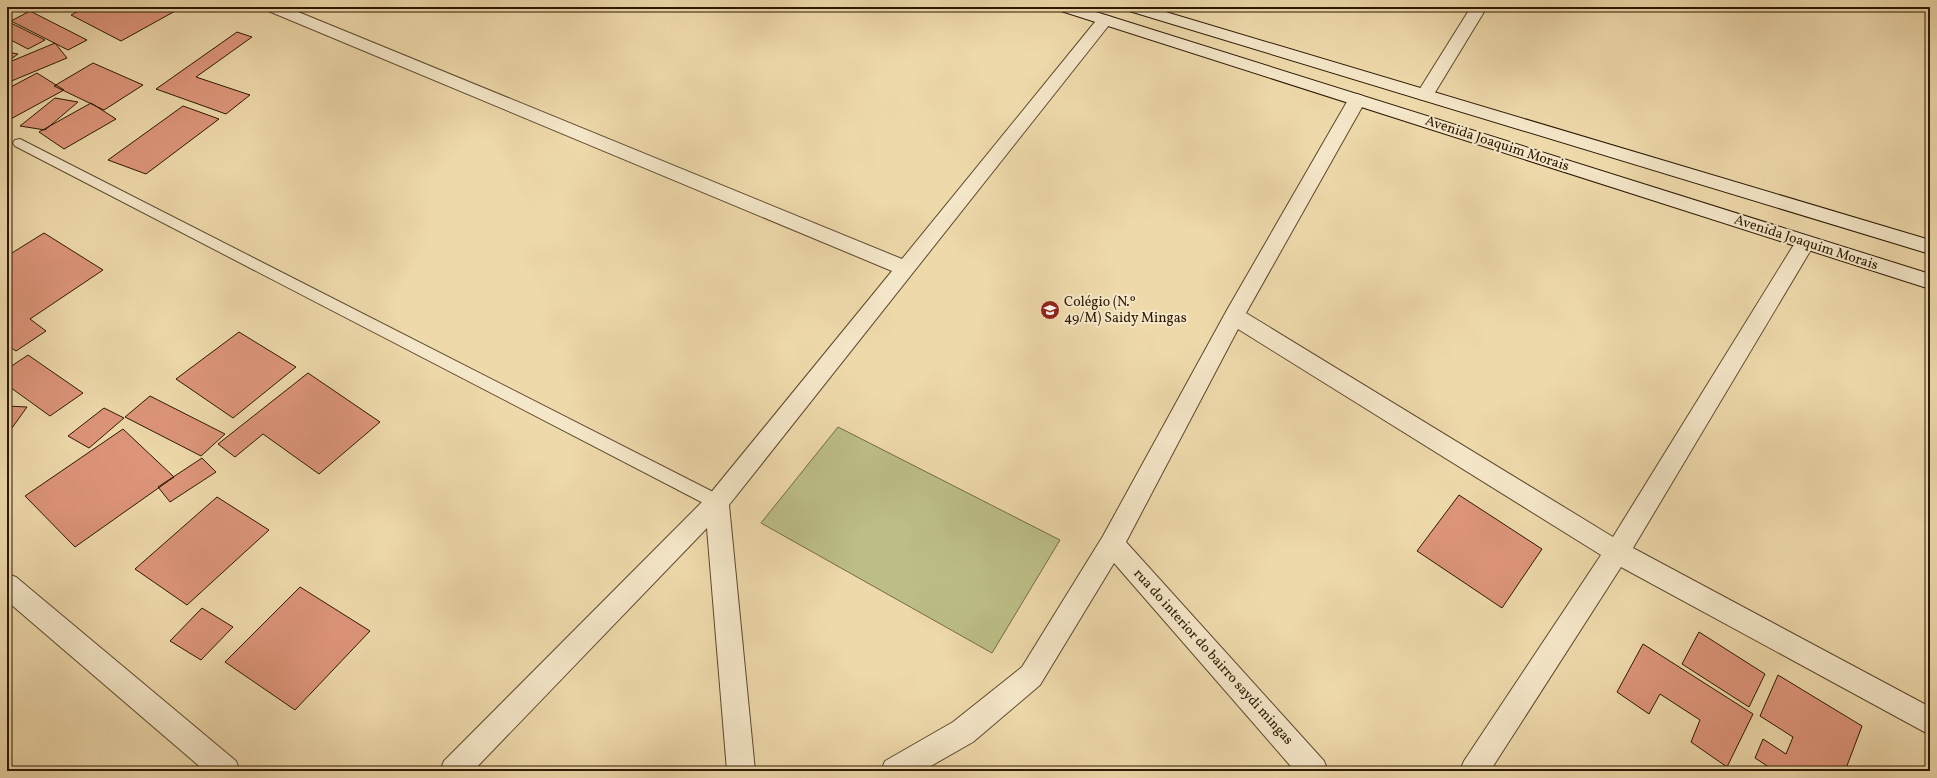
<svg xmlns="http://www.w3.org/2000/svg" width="1937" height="778" viewBox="0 0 1937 778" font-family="Vollkorn,serif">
<rect width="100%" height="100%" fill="#eed9ab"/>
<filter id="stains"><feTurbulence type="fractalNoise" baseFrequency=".005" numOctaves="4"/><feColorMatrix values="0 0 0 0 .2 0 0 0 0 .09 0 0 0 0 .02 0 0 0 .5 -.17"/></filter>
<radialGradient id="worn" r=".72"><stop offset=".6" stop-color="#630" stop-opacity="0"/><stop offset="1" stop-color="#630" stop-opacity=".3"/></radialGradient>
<!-- green -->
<path fill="#bcbe86" stroke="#746b43" d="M 838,427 L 1060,540 L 992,653 L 761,523 Z"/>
<!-- building -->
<path fill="#dd957a" stroke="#2c1800" d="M 86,7 L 171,7 L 177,10 L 121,41 L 71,15 Z
M 30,11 L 87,40 L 68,50 L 11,21 Z
M 7,21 L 45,40 L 28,49 L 7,38 Z
M 237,32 L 252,37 L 196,77 L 250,95 L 226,114 L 156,89 Z
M 55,43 L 67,58 L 9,82 L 7,80 L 7,63 Z
M 7,52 L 18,54 L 7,62 Z
M 93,63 L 143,85 L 104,110 L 54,86 Z
M 37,73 L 64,90 L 7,121 L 7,89 Z
M 55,98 L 78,102 L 45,130 L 20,126 Z
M 91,103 L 116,119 L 64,149 L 39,132 Z
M 183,106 L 219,119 L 146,174 L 108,160 Z
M 44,233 L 103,270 L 30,319 L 46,331 L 16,351 L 7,345 L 7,256 Z
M 239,332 L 296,367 L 233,418 L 176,379 Z
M 28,355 L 83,393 L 50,416 L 7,385 L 7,369 Z
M 308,373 L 380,422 L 319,474 L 263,434 L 235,457 L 218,444 Z
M 150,396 L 225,434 L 201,456 L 125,417 Z
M 7,406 L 27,407 L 12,428 L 7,427 Z
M 104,408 L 124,418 L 89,448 L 68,436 Z
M 123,429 L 174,477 L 75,547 L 25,496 Z
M 202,458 L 216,472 L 170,502 L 158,487 Z
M 1459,495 L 1542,549 L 1502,608 L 1417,551 Z
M 217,497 L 269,530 L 187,605 L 135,569 Z
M 300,587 L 370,631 L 295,710 L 225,662 Z
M 202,608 L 233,627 L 201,660 L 170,641 Z
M 1699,632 L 1765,674 L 1749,707 L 1682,664 Z
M 1643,644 L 1753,714 L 1727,767 L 1691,742 L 1700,720 L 1660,694 L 1649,714 L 1617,692 Z
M 1778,675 L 1862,726 L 1845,771 L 1775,771 L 1755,758 L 1763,739 L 1786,754 L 1793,737 L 1760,716 Z
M 7,762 L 17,771 L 7,771 Z"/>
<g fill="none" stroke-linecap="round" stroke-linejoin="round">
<!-- lane casing -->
<g stroke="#5c482b" stroke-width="2">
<path id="lane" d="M 20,139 L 723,497 L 726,502 L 723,507 L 717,509 L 711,507 L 15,146 L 13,143 L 15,140 Z"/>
</g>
<!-- street casing -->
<g stroke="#5c482b" stroke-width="2">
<path id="street" d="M 264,7 L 286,7 L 902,259 L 1099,17 L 1105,15 L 1111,17 L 1113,20 L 729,505 L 755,771 L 727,771 L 707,528 L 473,771 L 440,771 L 444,761 L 709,495 L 892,271 L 266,10 Z
M 1471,7 L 1487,7 L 1431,99 L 1425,100 L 1419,99 L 1416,95 Z
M 1357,94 L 1363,96 L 1366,100 L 1246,313 L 1613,537 L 1798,238 L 1805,236 L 1812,238 L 1815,243 L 1633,548 L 1930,707 L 1930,735 L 1621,567 L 1490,771 L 1460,771 L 1464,761 L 1601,555 L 1238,329 L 1126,542 L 1324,761 L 1328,771 L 1295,771 L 1114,563 L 1040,685 L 973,742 L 922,771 L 881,771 L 885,761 L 953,722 L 1022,667 L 1103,536 L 1227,310 L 1348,100 L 1351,96 Z
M 7,574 L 16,577 L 236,761 L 240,771 L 205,771 L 7,601 Z"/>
</g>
<!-- secondary casing -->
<g stroke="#2c1800" stroke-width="2">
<path id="secondary" d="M 1056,7 L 1080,7 L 1930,274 L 1930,289 L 1058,10 Z
M 1124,7 L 1149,7 L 1930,240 L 1930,254 L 1126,10 Z"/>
</g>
<!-- lane -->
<use href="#lane" fill="#f4e6c8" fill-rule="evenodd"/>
<!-- street -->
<use href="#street" fill="#f4e6c8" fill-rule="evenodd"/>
<!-- secondary -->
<use href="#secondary" fill="#f4e6c8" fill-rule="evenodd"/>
</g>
<!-- icons -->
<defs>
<g id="school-disc" transform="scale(1)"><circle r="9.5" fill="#8f2418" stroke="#f4e6c8"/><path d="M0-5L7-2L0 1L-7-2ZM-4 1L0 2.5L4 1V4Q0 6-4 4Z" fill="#fff"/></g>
</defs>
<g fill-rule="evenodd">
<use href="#school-disc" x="1050" y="310"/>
</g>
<g text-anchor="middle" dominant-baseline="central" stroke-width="4" stroke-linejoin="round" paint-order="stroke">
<!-- street labels -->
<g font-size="14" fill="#2c1800" stroke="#f4e6c8">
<text transform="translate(1497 144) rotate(18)">Avenida Joaquim Morais</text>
<text transform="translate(1806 243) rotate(18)">Avenida Joaquim Morais</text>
<text transform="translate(1213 657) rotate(48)">rua do interior do bairro saydi mingas</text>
</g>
<!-- poi labels -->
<g font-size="14" fill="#2c1800" stroke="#f4e6c8" text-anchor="start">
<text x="1064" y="302">Colégio (N.º<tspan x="1064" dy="16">49/M) Saidy Mingas</tspan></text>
</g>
</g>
<!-- margin -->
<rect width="1937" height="778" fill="none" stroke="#eed9ab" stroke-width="24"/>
<rect x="8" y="8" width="1921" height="762" fill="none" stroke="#2c1800" stroke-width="2"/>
<rect x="12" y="12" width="1913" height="754" fill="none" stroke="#2c1800"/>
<rect width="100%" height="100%" filter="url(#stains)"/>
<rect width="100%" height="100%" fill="url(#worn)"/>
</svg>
